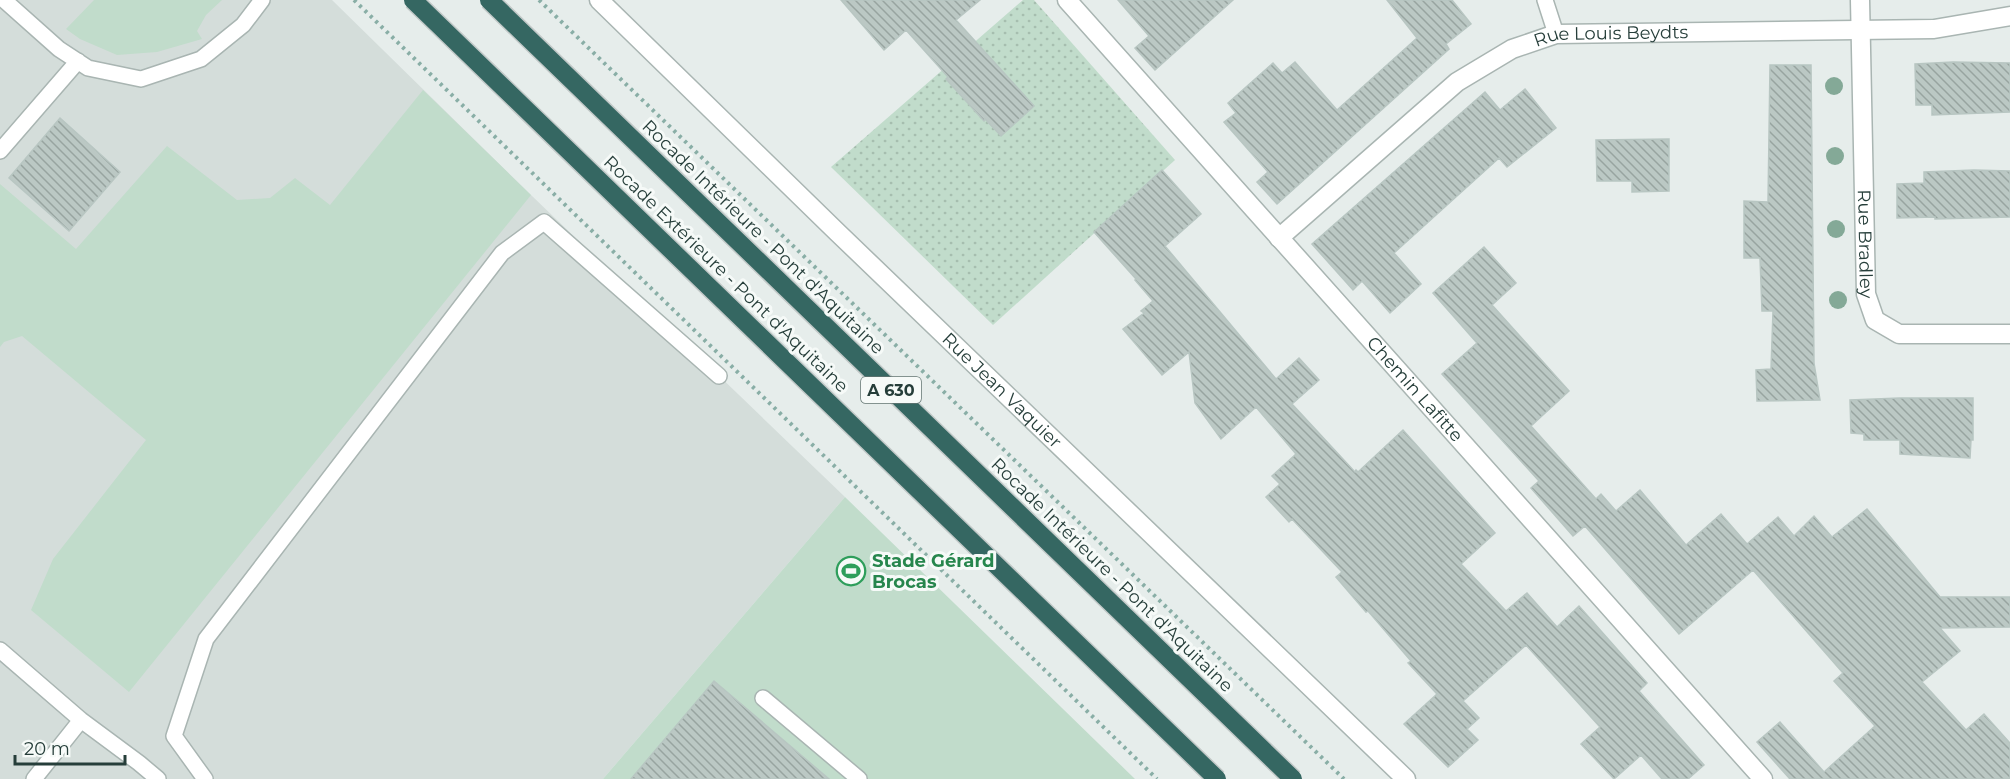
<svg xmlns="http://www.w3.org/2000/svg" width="2010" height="779" viewBox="0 0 2010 779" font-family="Montserrat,sans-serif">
<defs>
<pattern id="garden-dots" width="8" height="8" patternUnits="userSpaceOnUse" patternTransform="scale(1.5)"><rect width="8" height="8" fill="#c1dccb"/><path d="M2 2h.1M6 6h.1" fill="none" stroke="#a6beaf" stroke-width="1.8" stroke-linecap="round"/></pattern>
<pattern id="building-back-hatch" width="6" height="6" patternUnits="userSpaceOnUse" patternTransform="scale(1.5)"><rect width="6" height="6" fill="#bbc8c4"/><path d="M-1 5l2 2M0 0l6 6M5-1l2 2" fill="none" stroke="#98a4a0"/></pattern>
</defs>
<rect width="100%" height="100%" fill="#e6edeb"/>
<!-- built -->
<path fill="#d4ddda" d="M 0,0 L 332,0 L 531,195 L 845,497 L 603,779 L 0,779 Z"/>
<!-- grass -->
<path fill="#c1dccb" d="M 94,0 L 222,0 L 206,15 L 197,31 L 202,39 L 157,52 L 117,55 L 80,39 L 66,29 Z
M 423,90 L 531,195 L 129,692 L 31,610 L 53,559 L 146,440 L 22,336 L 4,342 L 0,347 L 0,184 L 76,249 L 167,146 L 237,200 L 270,198 L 295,178 L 330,205 Z
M 845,497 L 1135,779 L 603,779 Z"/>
<!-- garden -->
<path fill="url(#garden-dots)" d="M 1023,0 L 1034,0 L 1175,160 L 993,325 L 831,167 Z"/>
<!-- building -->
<path fill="url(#building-back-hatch)" stroke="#b8c6c2" stroke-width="1.5" d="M 841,0 L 980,0 L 956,20 L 1034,106 L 1001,136 L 985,119 L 984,121 L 946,79 L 948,77 L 906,30 L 884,50 Z
M 1118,0 L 1233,0 L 1155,70 L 1135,48 L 1149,36 Z
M 1387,0 L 1452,0 L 1471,24 L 1446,44 L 1449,49 L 1277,204 L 1257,182 L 1268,172 L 1224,122 L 1236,113 L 1228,103 L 1273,63 L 1282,73 L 1295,62 L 1337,110 L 1417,38 Z
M 1953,62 L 2010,63 L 2010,112 L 1932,115 L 1932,105 L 1916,105 L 1915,64 Z
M 1770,65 L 1811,65 L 1814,363 L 1820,400 L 1757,401 L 1756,370 L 1771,369 L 1773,311 L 1762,311 L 1760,258 L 1744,258 L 1744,201 L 1768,202 Z
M 1525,89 L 1556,128 L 1507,167 L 1499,158 L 1394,253 L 1421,284 L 1390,313 L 1362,281 L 1353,290 L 1312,244 L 1485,92 L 1500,110 Z
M 60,118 L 120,172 L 69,231 L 9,178 Z
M 1669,139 L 1669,191 L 1632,192 L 1632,181 L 1597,181 L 1596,140 Z
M 1162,170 L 1201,214 L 1165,246 L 1276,379 L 1299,358 L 1319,380 L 1292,404 L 1355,472 L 1356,470 L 1358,472 L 1403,430 L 1495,533 L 1461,564 L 1506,611 L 1527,593 L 1557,627 L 1579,606 L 1647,683 L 1639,691 L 1704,765 L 1688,779 L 1662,779 L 1641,755 L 1614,779 L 1581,744 L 1600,727 L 1526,645 L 1463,701 L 1479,718 L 1467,729 L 1478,740 L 1448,767 L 1404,724 L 1437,694 L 1408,663 L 1411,661 L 1368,611 L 1366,612 L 1336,577 L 1342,572 L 1292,519 L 1289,522 L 1266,497 L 1280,484 L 1272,476 L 1296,454 L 1256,407 L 1221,439 L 1195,403 L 1189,352 L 1162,375 L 1123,329 L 1144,313 L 1141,311 L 1153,301 L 1135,280 L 1136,279 L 1094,232 Z
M 1974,170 L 2010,171 L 2010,217 L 1935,219 L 1935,217 L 1897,218 L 1897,184 L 1924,183 L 1924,172 Z
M 1484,247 L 1516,283 L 1492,305 L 1569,391 L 1531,426 L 1596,499 L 1601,494 L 1616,511 L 1640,490 L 1686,545 L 1721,514 L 1747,544 L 1778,517 L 1794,536 L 1814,516 L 1832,537 L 1867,509 L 1940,597 L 2010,597 L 2010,627 L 1940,628 L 1960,651 L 1922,682 L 1966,730 L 1984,714 L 2010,743 L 2010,779 L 1790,779 L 1757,742 L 1780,722 L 1824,772 L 1875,726 L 1834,681 L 1843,673 L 1753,570 L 1679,634 L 1585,526 L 1573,536 L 1531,488 L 1539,481 L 1442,374 L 1477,343 L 1433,293 Z
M 1900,398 L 1973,398 L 1973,440 L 1971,440 L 1970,458 L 1900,454 L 1900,440 L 1864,440 L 1864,434 L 1851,433 L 1850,400 Z
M 714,681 L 829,779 L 631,779 Z"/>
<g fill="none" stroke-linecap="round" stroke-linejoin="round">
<!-- lane casing -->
<g stroke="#a9b5b2" stroke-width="18">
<path id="lane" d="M 4,0 L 59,49 L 88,68 L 141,79 L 201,59 L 243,25 L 262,0
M 1545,0 L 1556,34
M 0,151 L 78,61
M 0,650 L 81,720 L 139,763 L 158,779
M 763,698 L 859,779
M 34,779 L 81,720
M 205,779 L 174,736 L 206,639 L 502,253 L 544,222 L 719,376"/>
</g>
<!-- street casing -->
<g stroke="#a9b5b2" stroke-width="21">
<g id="street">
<path id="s1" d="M 599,0 L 837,232 L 1406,779"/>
<path id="s2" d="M 1067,0 L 1763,779"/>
<path id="s3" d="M 1860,0 L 1866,294 L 1875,320 L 1899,334 L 2010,334"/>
<path id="s4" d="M 1279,238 L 1457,82 L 1512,49 L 1556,34 L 1934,29 L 2010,16"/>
</g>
</g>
<!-- lane -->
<use href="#lane" stroke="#fff" stroke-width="15"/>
<!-- street -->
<use href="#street" stroke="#fff" stroke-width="18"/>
<!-- highway-bridge casing -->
<g stroke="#c2c9c8" stroke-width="21" stroke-linecap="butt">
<path id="highway-bridge" d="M 413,0 L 1217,779
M 489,0 L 1293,779"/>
</g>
<!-- path-bridge -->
<path stroke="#89aea6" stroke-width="4" stroke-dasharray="3 4.5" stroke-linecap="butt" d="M 354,0 L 1157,779
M 539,0 L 1344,779"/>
<!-- highway-bridge -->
<use href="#highway-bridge" stroke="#356762" stroke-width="18"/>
</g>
<!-- trees -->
<g fill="#84a997">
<circle cx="1834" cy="86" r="9"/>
<circle cx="1835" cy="156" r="9"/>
<circle cx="1836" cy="229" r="9"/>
<circle cx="1838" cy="300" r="9"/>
</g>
<!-- icons -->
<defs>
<g id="stadium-ring" transform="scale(1.5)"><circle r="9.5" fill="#f6faf8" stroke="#2e9e5b" stroke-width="1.5"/><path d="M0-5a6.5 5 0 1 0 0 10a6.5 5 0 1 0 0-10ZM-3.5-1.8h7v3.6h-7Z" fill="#2e9e5b"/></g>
</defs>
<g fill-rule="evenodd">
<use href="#stadium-ring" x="851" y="571"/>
</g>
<g text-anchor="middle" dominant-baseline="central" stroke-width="6" stroke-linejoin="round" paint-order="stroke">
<!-- shield labels -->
<rect fill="#f6faf8" stroke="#647673" stroke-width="1.5" x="861" y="377" width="60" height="26" rx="4.5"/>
<g font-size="16" font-weight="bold" fill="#263e3a">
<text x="891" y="390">A 630</text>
</g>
<!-- street labels -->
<g font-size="18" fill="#263e3a" stroke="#f6faf8">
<text stroke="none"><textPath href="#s4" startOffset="402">Rue Louis Beydts</textPath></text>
<text transform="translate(763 237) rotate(44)">Rocade Intérieure - Pont d'Aquitaine</text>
<text stroke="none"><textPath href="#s3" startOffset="244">Rue Bradley</textPath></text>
<text transform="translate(726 274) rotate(44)">Rocade Extérieure - Pont d'Aquitaine</text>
<text stroke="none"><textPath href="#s1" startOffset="561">Rue Jean Vaquier</textPath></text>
<text stroke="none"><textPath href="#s2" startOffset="522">Chemin Lafitte</textPath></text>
<text transform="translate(1112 575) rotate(44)">Rocade Intérieure - Pont d'Aquitaine</text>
</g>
<!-- leisure labels -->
<g font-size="18" font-weight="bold" fill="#27864d" stroke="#f6faf8" text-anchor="start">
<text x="872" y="561">Stade Gérard<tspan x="872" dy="21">Brocas</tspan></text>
</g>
</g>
<!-- scale -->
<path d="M15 755v9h110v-9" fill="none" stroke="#263e3a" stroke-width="3"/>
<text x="24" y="755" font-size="18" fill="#263e3a" stroke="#f6faf8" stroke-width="4.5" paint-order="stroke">20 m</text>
</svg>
